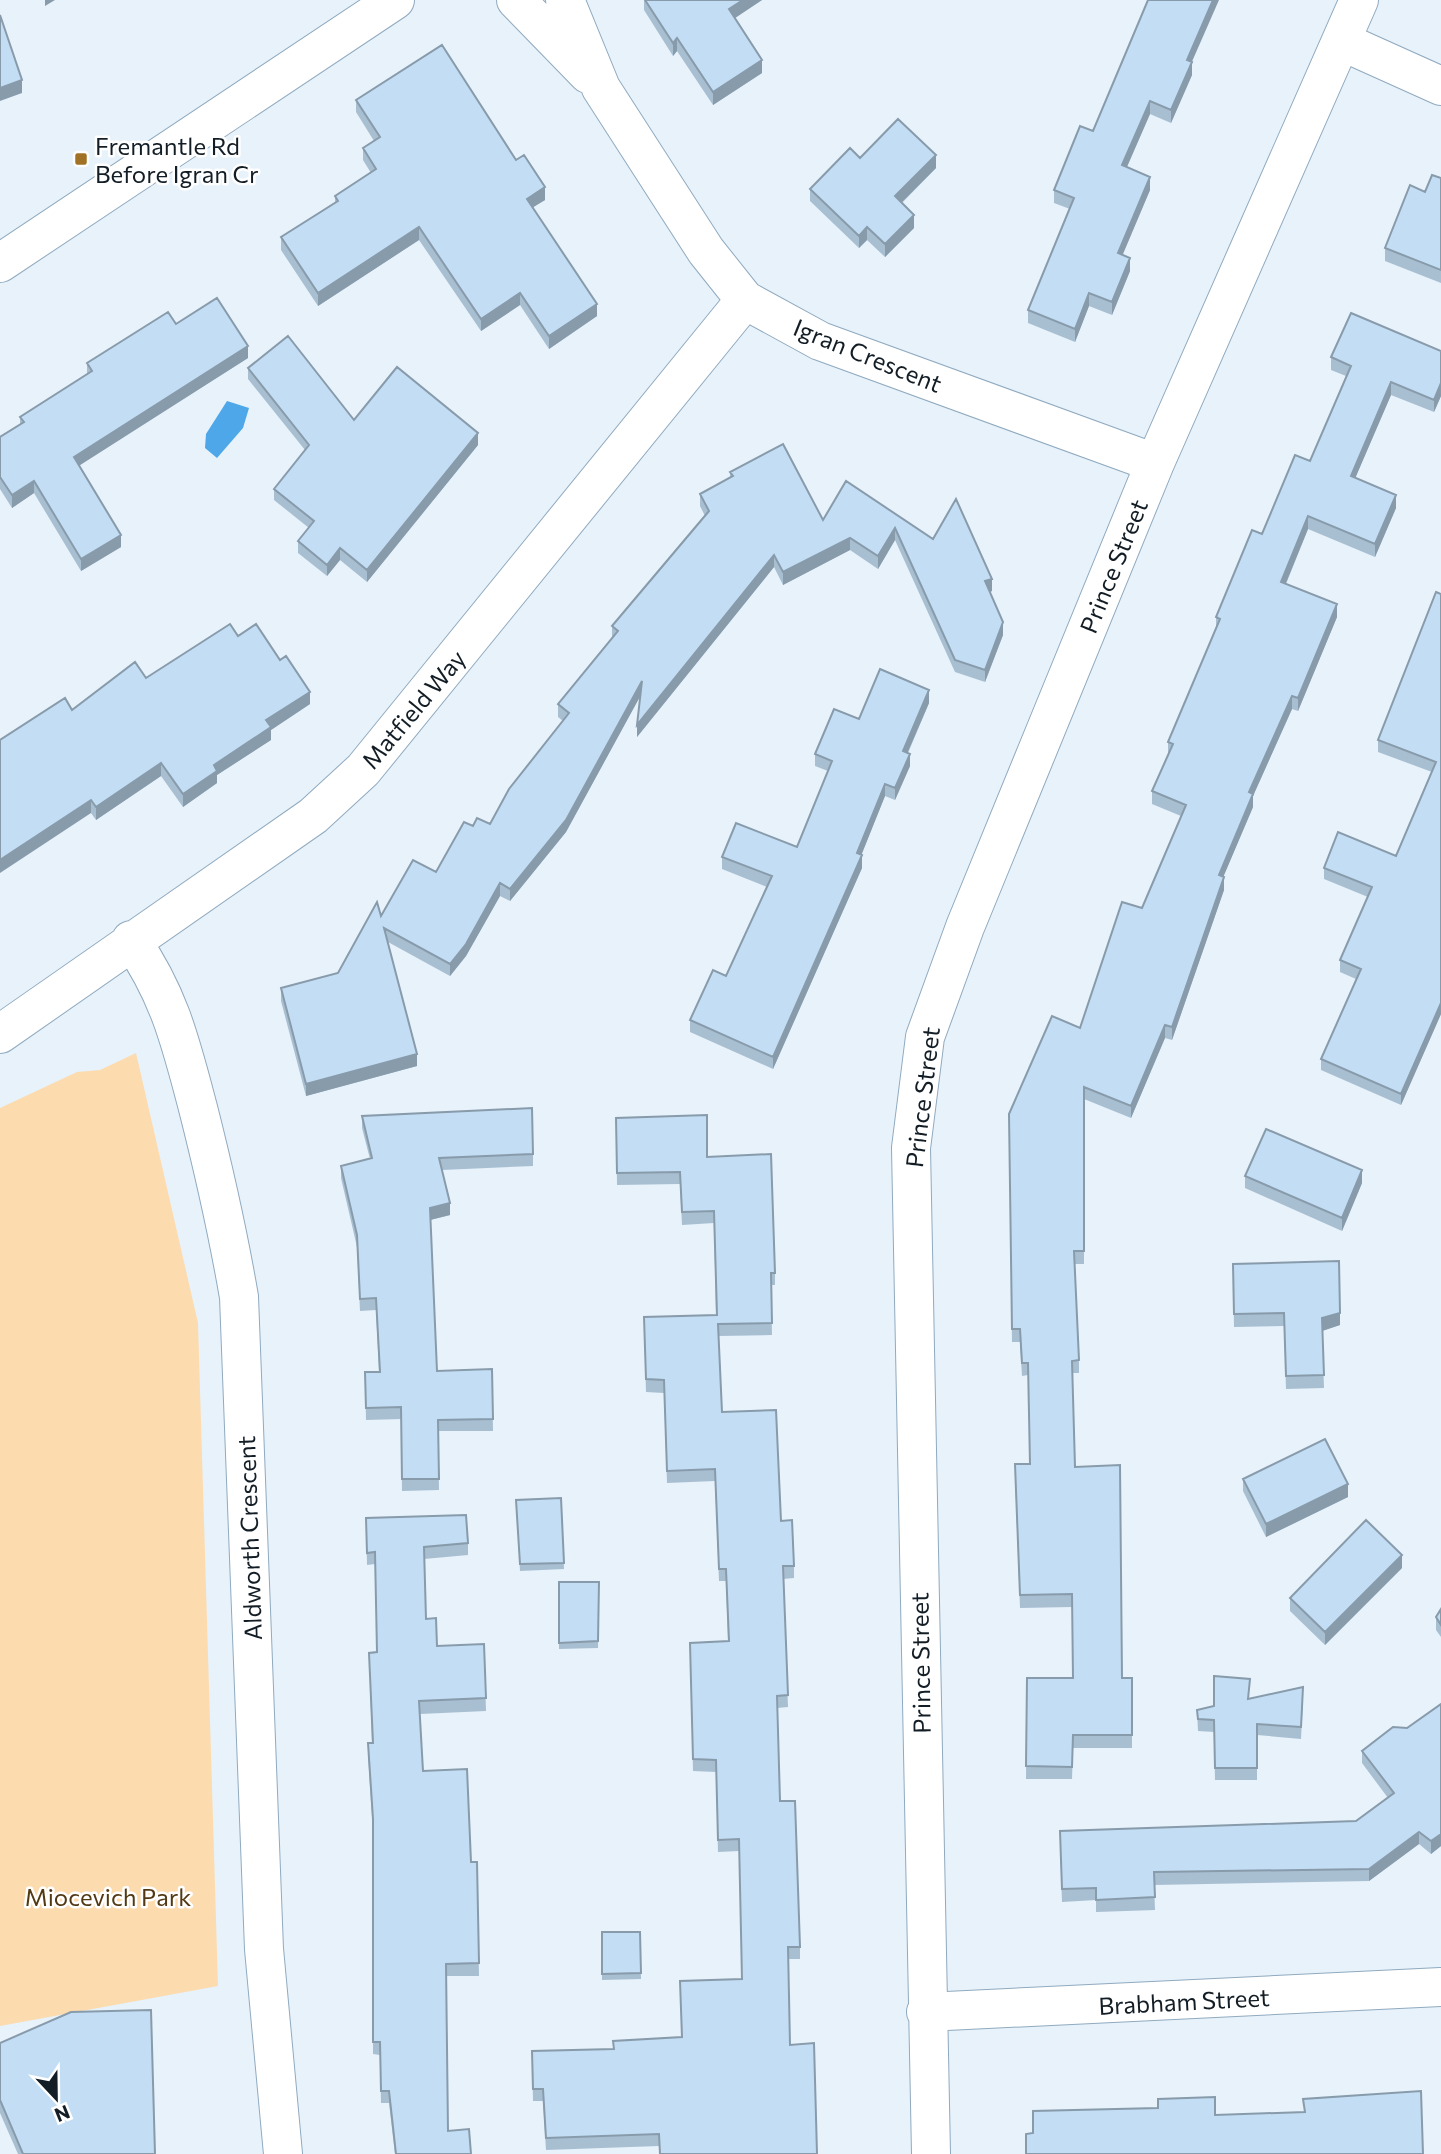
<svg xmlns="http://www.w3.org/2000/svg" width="1441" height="2154" viewBox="0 0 1441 2154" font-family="Commissioner,sans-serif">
<rect width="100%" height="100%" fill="#e7f2fb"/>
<!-- green -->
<path fill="#fcdbaf" d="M 136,1053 L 198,1323 L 218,1986 L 0,2026 L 0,1108 L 77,1072 L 100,1070 Z"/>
<!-- water -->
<path fill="#4da7e8" d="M 227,401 L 249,408 L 243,428 L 217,458 L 205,448 L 206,434 Z"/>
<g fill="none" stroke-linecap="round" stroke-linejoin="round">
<!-- street casing -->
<g stroke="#90aabf" stroke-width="40">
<path id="street" d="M 516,0 L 588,74
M 565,0 L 601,88 L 706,251 L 745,300 L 820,341 L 1155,463
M 1341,41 L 1441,86
M 131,940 C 170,996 181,1044 198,1108 C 214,1171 228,1233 239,1297 L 264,1949 L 283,2154
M 0,1034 L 313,816 L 363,770 L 745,300
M 926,2012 L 1441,1987
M 931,2154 L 911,1148 L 925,1037 L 965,927 L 1155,463 L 1359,0"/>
</g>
<!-- primary casing -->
<g stroke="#90aabf" stroke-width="40">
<path id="primary" d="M 0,263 L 395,0"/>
</g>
<!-- street -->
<use href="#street" stroke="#fff" stroke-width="38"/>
<!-- primary -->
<use href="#primary" stroke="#fff" stroke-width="38"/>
</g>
<!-- wall -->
<path fill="#a8bfd2" d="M 644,0 L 762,0 L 735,18 L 762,73 L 713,105 L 677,51 L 673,56 L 644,10 Z
M 1192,62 L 1192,75 L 1171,123 L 1150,114 L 1127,167 L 1150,190 L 1122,255 L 1130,271 L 1112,315 L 1089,306 L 1075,342 L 1028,323 L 1028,310 L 1070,209 L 1054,203 L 1054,190 L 1093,131 Z
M 356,100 L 516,160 L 545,200 L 533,207 L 597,316 L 549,349 L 520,305 L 481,331 L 419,240 L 318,306 L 281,250 L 281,237 L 335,202 L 335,196 L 371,173 L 363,160 L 363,148 L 374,141 L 356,112 Z
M 860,158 L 936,168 L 902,203 L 914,228 L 885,257 L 867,240 L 859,248 L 810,201 L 810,189 Z
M 1441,178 L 1441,283 L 1385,261 L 1385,248 L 1425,192 Z
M 176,324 L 248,358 L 79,465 L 121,547 L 81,571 L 34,493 L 12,508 L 0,489 L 0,437 L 20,424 L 20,417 L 87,374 L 87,363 Z
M 1441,351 L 1441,396 L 1434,412 L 1391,395 L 1355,478 L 1396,508 L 1375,557 L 1308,529 L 1286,584 L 1337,617 L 1298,711 L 1292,709 L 1253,796 L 1253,807 L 1223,877 L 1224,890 L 1172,1040 L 1165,1038 L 1131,1118 L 1084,1099 L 1084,1264 L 1075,1264 L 1079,1360 L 1079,1373 L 1072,1373 L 1075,1467 L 1122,1678 L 1132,1678 L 1132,1748 L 1073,1748 L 1072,1779 L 1026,1779 L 1027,1678 L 1073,1678 L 1072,1607 L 1020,1608 L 1015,1477 L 1030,1464 L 1028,1375 L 1022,1376 L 1020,1342 L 1012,1342 L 1009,1114 L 1080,1028 L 1142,908 L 1181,816 L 1152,804 L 1152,791 L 1168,754 L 1168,742 L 1216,628 L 1216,617 L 1262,534 L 1310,461 L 1346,376 L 1331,370 L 1331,357 Z
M 248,368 L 354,420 L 478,445 L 367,582 L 340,560 L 327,576 L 298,553 L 298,541 L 309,528 L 274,500 L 274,489 L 305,450 L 248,379 Z
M 730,472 L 823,520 L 846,481 L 992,591 L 990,592 L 1003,635 L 985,682 L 955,672 L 895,540 L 878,569 L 850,550 L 783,585 L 774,567 L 637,737 L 640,696 L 566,832 L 510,901 L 500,896 L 466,956 L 450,976 L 388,942 L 417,1066 L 306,1096 L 281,1001 L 281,988 L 338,973 L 381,916 L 436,872 L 473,826 L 490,824 L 563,721 L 558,717 L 558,704 L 612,638 L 612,626 L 705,516 L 700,506 L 700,494 L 730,478 Z
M 1441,594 L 1441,1014 L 1401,1105 L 1321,1070 L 1321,1059 L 1356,979 L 1340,972 L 1340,960 L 1368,897 L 1324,879 L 1324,868 L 1396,856 L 1432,772 L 1378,752 L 1378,740 Z
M 238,636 L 280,660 L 310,704 L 271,730 L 271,740 L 217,775 L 217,783 L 183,807 L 161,776 L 96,820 L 91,813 L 72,710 L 146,678 Z
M 929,703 L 908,753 L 910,766 L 895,800 L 885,796 L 861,855 L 862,868 L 773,1069 L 690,1032 L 690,1020 L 726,976 L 767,887 L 722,869 L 722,857 L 797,847 L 828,771 L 815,766 L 815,754 L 859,719 Z
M 362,1116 L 533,1154 L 533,1166 L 442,1170 L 450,1215 L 430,1220 L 437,1371 L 492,1369 L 493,1431 L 438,1431 L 439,1490 L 402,1491 L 401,1419 L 366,1420 L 365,1372 L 379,1372 L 376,1310 L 360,1311 L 357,1247 L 341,1178 L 341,1166 L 370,1159 L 362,1128 Z
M 616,1118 L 707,1157 L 775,1273 L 775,1285 L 771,1285 L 772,1335 L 718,1336 L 722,1412 L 781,1521 L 794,1566 L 794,1578 L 783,1579 L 788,1707 L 777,1708 L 780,1801 L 800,1947 L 800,1959 L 788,1959 L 659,2146 L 546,2150 L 543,2101 L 533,2101 L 532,2051 L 613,2049 L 613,2041 L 682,2037 L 742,1979 L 739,1851 L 718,1852 L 716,1772 L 693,1771 L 690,1643 L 728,1641 L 726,1581 L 719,1581 L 715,1481 L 667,1483 L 664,1393 L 646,1392 L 644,1317 L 716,1315 L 714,1223 L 682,1225 L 680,1184 L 617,1185 Z
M 1245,1176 L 1362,1183 L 1342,1231 L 1245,1188 Z
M 1233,1264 L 1340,1325 L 1322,1331 L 1324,1388 L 1286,1389 L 1284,1326 L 1234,1327 Z
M 1243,1479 L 1348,1497 L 1266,1537 L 1243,1491 Z
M 561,1498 L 564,1569 L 520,1571 L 516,1500 Z
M 366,1518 L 468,1543 L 468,1555 L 424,1559 L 426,1619 L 437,1646 L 484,1644 L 486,1711 L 420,1714 L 423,1771 L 471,1862 L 477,1862 L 479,1976 L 446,1976 L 448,2131 L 471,2154 L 395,2154 L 389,2103 L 381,2103 L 380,2055 L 373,2054 L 373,1832 L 368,1756 L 368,1743 L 372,1743 L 369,1653 L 377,1652 L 375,1564 L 367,1565 Z
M 1402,1568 L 1325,1645 L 1290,1611 L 1290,1598 Z
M 559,1582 L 599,1582 L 598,1648 L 559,1649 Z
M 1441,1609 L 1441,1637 L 1436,1630 L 1436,1617 Z
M 1249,1699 L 1303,1699 L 1301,1739 L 1257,1735 L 1257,1780 L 1215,1780 L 1214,1732 L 1198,1731 L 1197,1710 Z
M 1441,1704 L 1441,1846 L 1431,1854 L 1419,1844 L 1369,1881 L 1154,1885 L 1155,1910 L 1096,1912 L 1096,1900 L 1062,1902 L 1060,1844 L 1356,1821 L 1388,1798 L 1362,1763 L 1362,1751 L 1407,1728 Z
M 602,1932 L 640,1932 L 641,1979 L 602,1980 Z
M 0,2043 L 155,2154 L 18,2154 L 0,2113 Z"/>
<!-- shaded-wall -->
<path fill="#889bab" d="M 45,0 L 55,0 L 45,6 Z
M 743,0 L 762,0 L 729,22 L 729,9 Z
M 1213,0 L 1219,0 L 1187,73 L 1187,60 Z
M 677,38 L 677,51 L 673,56 L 673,43 Z
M 762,60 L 762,73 L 713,105 L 713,92 Z
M 1192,62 L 1192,75 L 1171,123 L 1171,110 Z
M 22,80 L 22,93 L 0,101 L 0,88 Z
M 1150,101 L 1150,114 L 1122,178 L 1122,165 Z
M 936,155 L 936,168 L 895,209 L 895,196 Z
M 1150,177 L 1150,190 L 1118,266 L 1118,253 Z
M 545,187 L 545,200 L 527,211 L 527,199 Z
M 914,215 L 914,228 L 885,257 L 885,244 Z
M 419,227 L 419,240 L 318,306 L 318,293 Z
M 867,227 L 867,240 L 859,248 L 859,236 Z
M 1130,258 L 1130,271 L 1112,315 L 1112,302 Z
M 520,293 L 520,305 L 481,331 L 481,319 Z
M 1089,293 L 1089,306 L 1075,342 L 1075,329 Z
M 597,304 L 597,316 L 549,349 L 549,336 Z
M 248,346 L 248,358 L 74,469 L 74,457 Z
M 1391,382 L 1391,395 L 1351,488 L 1351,476 Z
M 1441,383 L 1441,396 L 1434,412 L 1434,400 Z
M 478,433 L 478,445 L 367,582 L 367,570 Z
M 34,481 L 34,493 L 12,508 L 12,495 Z
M 1396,495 L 1396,508 L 1375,557 L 1375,544 Z
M 1308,516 L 1308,529 L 1281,595 L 1281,582 Z
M 895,528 L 895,540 L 878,569 L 878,556 Z
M 121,535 L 121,547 L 81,571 L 81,559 Z
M 850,538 L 850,550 L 783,585 L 783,572 Z
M 340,548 L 340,560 L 327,576 L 327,565 Z
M 774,555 L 774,567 L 637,737 L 637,725 Z
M 992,579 L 992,591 L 985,594 L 985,581 Z
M 1337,604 L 1337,617 L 1298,711 L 1298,698 Z
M 1003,622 L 1003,635 L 985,682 L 985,670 Z
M 642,681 L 642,693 L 566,832 L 510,901 L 510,889 Z
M 929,690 L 929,703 L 903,763 L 903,751 Z
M 310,692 L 310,704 L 271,730 L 271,740 L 217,775 L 217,783 L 183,807 L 183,794 L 214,765 L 266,720 Z
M 1292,696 L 1292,709 L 1253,796 L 1253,807 L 1219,887 L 1219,875 L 1249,792 Z
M 910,754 L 910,766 L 895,800 L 895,788 Z
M 161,763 L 161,776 L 96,820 L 96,807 Z
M 885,784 L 885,796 L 857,866 L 857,853 Z
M 91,800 L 91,813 L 0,873 L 0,860 Z
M 862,855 L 862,868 L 773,1069 L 773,1057 Z
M 1224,877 L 1224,890 L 1172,1040 L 1172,1027 Z
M 500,883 L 500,896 L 466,956 L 450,976 L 450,964 Z
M 1441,1003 L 1441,1014 L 1401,1105 L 1401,1094 Z
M 1165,1025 L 1165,1038 L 1131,1118 L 1131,1106 Z
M 417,1054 L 417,1066 L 306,1096 L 306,1084 Z
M 1362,1170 L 1362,1183 L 1342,1231 L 1342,1218 Z
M 450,1203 L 450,1215 L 430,1220 L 430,1208 Z
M 1340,1313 L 1340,1325 L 1322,1331 L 1322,1318 Z
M 1348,1484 L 1348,1497 L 1266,1537 L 1266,1524 Z
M 1402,1555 L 1402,1568 L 1325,1645 L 1325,1632 Z
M 1419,1832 L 1419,1844 L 1369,1881 L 1369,1869 Z
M 1441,1834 L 1441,1846 L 1431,1854 L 1431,1841 Z"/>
<!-- building -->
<path fill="#c3def4" stroke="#889bab" stroke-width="2" d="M 645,0 L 743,0 L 729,9 L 762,60 L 713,92 L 677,38 L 673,43 Z
M 1148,0 L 1213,0 L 1187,60 L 1192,62 L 1171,110 L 1150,101 L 1122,165 L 1150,177 L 1118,253 L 1130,258 L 1112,302 L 1089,293 L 1075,329 L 1028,310 L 1074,198 L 1054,190 L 1080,126 L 1093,131 Z
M 0,15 L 22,80 L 0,88 Z
M 442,45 L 516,160 L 524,155 L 545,187 L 527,199 L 597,304 L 549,336 L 520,293 L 481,319 L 419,227 L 318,293 L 281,237 L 338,201 L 335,196 L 376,169 L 363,148 L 380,137 L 356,100 Z
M 898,119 L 936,155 L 895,196 L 914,215 L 885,244 L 867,227 L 859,236 L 810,189 L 850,148 L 860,158 Z
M 1432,175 L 1441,178 L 1441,270 L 1385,248 L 1410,185 L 1425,192 Z
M 217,298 L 248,346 L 74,457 L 121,535 L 81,559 L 34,481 L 12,495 L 0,477 L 0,437 L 24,422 L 20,417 L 92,371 L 87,363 L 168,312 L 176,324 Z
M 1351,313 L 1441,351 L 1441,383 L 1434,400 L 1391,382 L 1351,476 L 1396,495 L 1375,544 L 1308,516 L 1281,582 L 1337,604 L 1298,698 L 1292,696 L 1249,792 L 1253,794 L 1219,875 L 1224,877 L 1172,1027 L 1165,1025 L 1131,1106 L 1084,1087 L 1084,1251 L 1074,1251 L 1079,1360 L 1072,1361 L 1075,1467 L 1120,1465 L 1122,1678 L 1132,1678 L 1132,1735 L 1073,1735 L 1072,1767 L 1026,1766 L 1027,1678 L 1073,1678 L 1072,1594 L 1020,1595 L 1015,1464 L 1030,1464 L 1028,1363 L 1022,1363 L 1020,1329 L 1012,1329 L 1009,1114 L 1052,1016 L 1080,1028 L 1122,902 L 1142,908 L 1186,805 L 1152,791 L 1173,744 L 1168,742 L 1220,619 L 1216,617 L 1252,530 L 1262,534 L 1295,455 L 1310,461 L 1351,366 L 1331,357 Z
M 288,336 L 354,420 L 397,367 L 478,433 L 367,570 L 340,548 L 327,565 L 298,541 L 314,521 L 274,489 L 309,445 L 248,368 Z
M 783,444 L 823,520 L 846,481 L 933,539 L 956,499 L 992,579 L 985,581 L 1003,622 L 985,670 L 955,660 L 895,528 L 878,556 L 850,538 L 783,572 L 774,555 L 637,725 L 642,681 L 566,820 L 510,889 L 500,883 L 466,944 L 450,964 L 384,928 L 417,1054 L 306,1084 L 281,988 L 338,973 L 377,902 L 381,916 L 413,860 L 436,872 L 464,822 L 473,826 L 477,818 L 490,824 L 509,789 L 569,713 L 558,704 L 618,631 L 612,626 L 709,511 L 700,494 L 733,476 L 730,472 Z
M 1436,592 L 1441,594 L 1441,1003 L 1401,1094 L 1321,1059 L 1361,969 L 1340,960 L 1372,887 L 1324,868 L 1338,832 L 1396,856 L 1436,762 L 1378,740 Z
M 230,624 L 238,636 L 256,624 L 280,660 L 286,656 L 310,692 L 266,720 L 271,727 L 214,765 L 217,771 L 183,794 L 161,763 L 96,807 L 91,800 L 0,860 L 0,740 L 65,698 L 72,710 L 135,662 L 146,678 Z
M 880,669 L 929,690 L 903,751 L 910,754 L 895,788 L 885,784 L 857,853 L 862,855 L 773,1057 L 690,1020 L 713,970 L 726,976 L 772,876 L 722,857 L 736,823 L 797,847 L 832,761 L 815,754 L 834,709 L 859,719 Z
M 532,1108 L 533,1154 L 439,1158 L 450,1203 L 430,1208 L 437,1371 L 492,1369 L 493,1419 L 438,1420 L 439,1479 L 402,1479 L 401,1407 L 366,1408 L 365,1372 L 380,1372 L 376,1298 L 360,1299 L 357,1235 L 341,1166 L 372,1158 L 362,1116 Z
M 707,1115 L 707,1157 L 771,1154 L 775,1273 L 771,1273 L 772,1323 L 718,1324 L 722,1412 L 776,1410 L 781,1521 L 792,1520 L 794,1566 L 783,1566 L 788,1695 L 777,1696 L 780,1801 L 795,1801 L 800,1947 L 788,1947 L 790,2045 L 814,2043 L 817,2154 L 660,2154 L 659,2134 L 546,2138 L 543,2089 L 533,2089 L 532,2051 L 614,2049 L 613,2041 L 682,2037 L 680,1981 L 742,1979 L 739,1839 L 718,1840 L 716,1760 L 693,1759 L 690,1643 L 729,1641 L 726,1569 L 719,1569 L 715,1469 L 667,1471 L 664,1380 L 646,1379 L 644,1317 L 717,1315 L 714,1211 L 682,1212 L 680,1172 L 617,1173 L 616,1118 Z
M 1266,1129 L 1362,1170 L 1342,1218 L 1245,1176 Z
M 1339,1261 L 1340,1313 L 1322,1318 L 1324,1375 L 1286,1376 L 1284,1313 L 1234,1314 L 1233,1264 Z
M 1325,1439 L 1348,1484 L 1266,1524 L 1243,1479 Z
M 561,1498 L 564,1563 L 520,1564 L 516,1500 Z
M 466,1515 L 468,1543 L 424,1547 L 426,1619 L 436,1618 L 437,1646 L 484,1644 L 486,1698 L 419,1701 L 423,1771 L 467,1769 L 471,1862 L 477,1862 L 479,1963 L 446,1964 L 448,2131 L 469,2129 L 471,2154 L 396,2154 L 389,2091 L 381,2091 L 380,2042 L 373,2042 L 373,1819 L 368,1743 L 373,1743 L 369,1653 L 377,1652 L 375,1552 L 367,1553 L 366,1518 Z
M 1366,1520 L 1402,1555 L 1325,1632 L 1290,1598 Z
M 559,1582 L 599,1582 L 598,1641 L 559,1643 Z
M 1441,1609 L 1441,1625 L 1436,1617 Z
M 1214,1676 L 1250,1679 L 1248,1699 L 1303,1687 L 1301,1727 L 1257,1724 L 1257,1768 L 1215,1768 L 1214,1720 L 1198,1719 L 1197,1710 L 1214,1706 Z
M 1441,1704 L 1441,1834 L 1431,1841 L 1419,1832 L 1369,1869 L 1154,1872 L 1155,1897 L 1096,1900 L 1096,1888 L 1062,1889 L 1060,1831 L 1356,1821 L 1394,1793 L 1362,1751 L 1393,1727 L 1407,1728 Z
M 602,1932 L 640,1932 L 641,1973 L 602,1974 Z
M 151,2010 L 155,2154 L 23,2154 L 0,2100 L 0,2043 L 71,2012 Z
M 1421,2091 L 1423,2154 L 1026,2154 L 1026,2134 L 1033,2133 L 1033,2111 L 1158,2108 L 1158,2099 L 1215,2097 L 1215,2115 L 1305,2112 L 1303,2099 Z"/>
<!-- markers -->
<rect fill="#a17225" stroke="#fff" stroke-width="2.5" x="74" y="152" width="14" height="14" rx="3.5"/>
<g text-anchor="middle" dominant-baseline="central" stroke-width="5" stroke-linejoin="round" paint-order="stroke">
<!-- poi labels -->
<g font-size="24" fill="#131d25" stroke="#fff" text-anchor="start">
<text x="95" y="145">Fremantle Rd<tspan x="95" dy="28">Before Igran Cr</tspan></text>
</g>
<!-- street labels -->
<g font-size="24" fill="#131d25" stroke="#fff">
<text transform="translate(868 355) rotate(22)">Igran Crescent</text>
<text transform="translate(1113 566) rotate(-68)">Prince Street</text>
<text transform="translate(413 709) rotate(-50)">Matfield Way</text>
<text transform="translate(922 1097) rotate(-83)">Prince Street</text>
<text transform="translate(249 1538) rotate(-92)">Aldworth Crescent</text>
<text transform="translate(920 1663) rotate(-91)">Prince Street</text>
<text transform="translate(1184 2001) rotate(-3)">Brabham Street</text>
</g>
<!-- park labels -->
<g font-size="24" fill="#523913" stroke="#fff">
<text x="108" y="1896">Miocevich Park</text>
</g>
</g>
<!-- north arrow -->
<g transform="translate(56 2098) rotate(158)" stroke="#ffffff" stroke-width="5" paint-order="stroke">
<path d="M0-5L12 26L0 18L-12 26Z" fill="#131d25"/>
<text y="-10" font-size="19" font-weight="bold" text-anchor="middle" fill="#131d25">N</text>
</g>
</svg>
